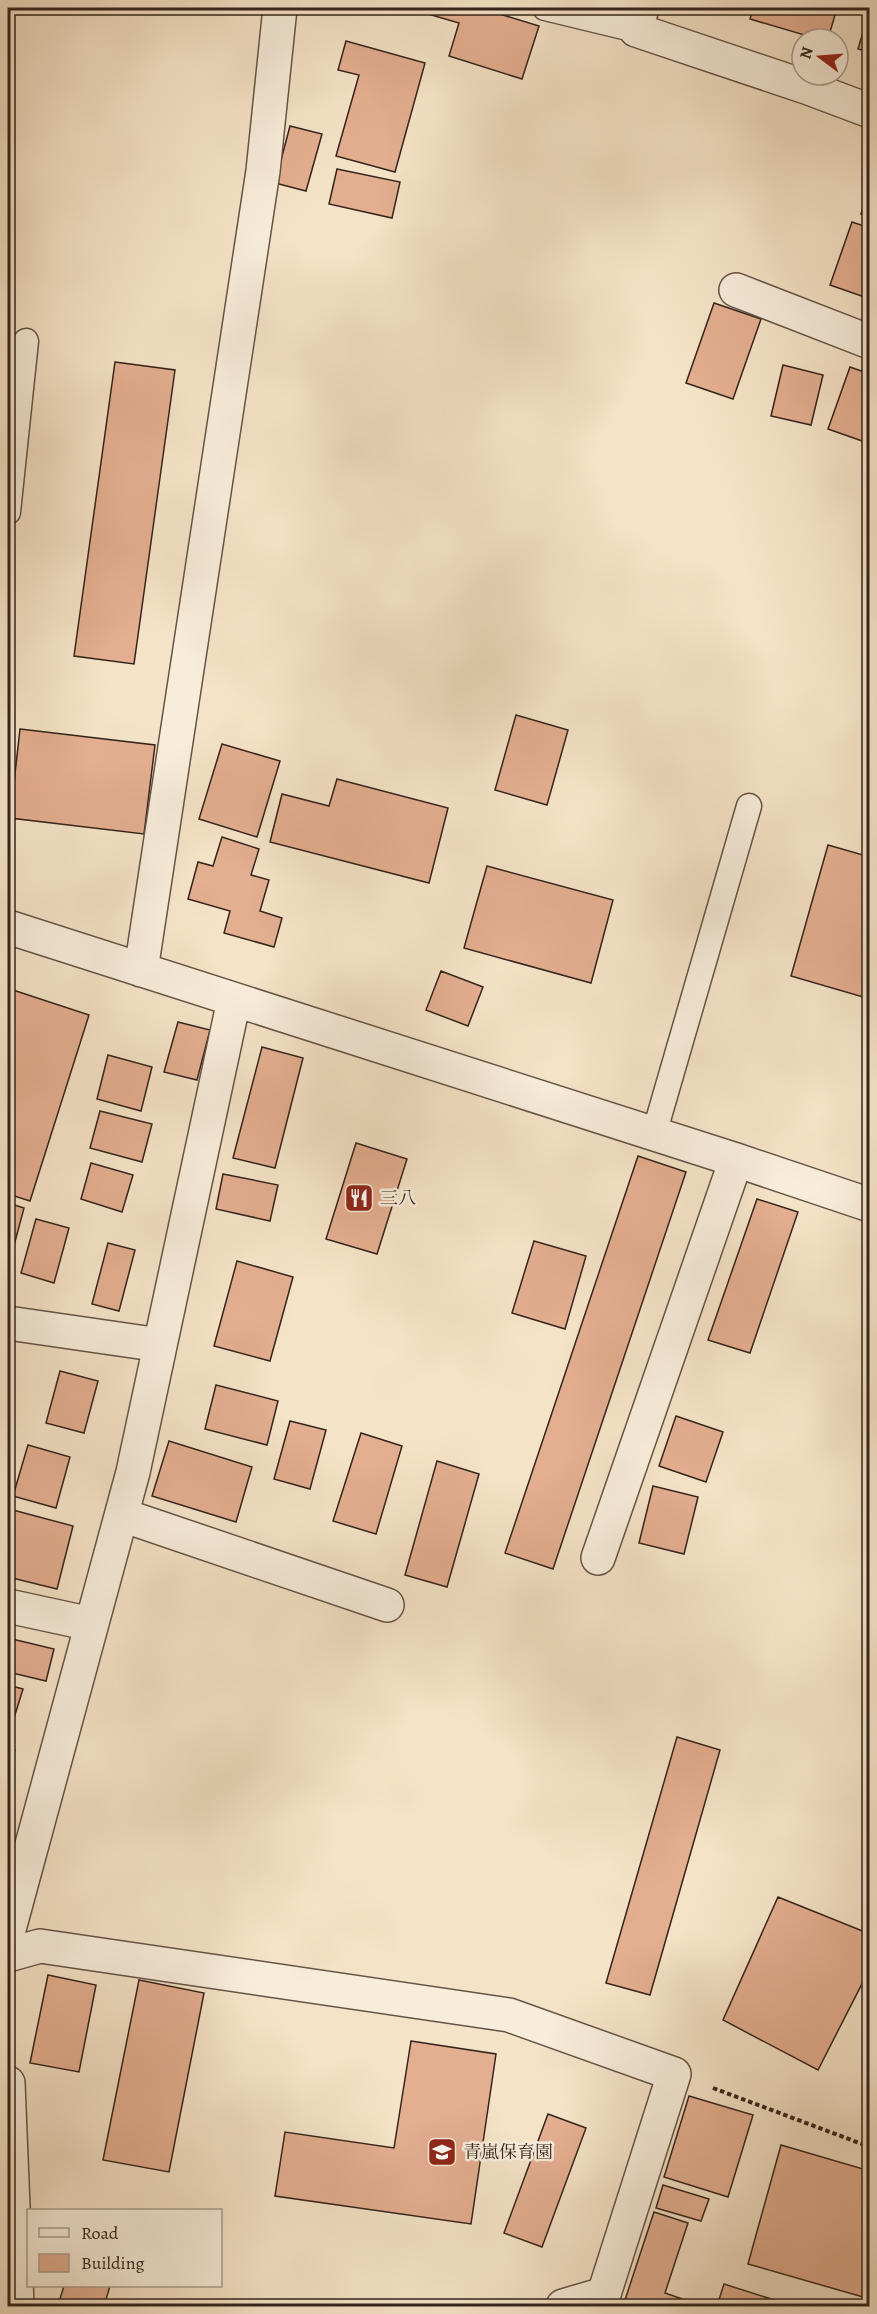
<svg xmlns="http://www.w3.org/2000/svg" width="877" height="2314" viewBox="0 0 877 2314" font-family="Alegreya,'Noto Serif JP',serif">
<rect width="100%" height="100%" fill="#f5e3c7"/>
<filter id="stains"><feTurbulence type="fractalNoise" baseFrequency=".00333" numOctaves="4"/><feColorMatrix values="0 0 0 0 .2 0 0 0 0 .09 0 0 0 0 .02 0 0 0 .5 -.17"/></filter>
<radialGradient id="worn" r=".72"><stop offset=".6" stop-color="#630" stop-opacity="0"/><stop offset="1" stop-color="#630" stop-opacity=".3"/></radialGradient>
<!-- building -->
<path fill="#e4ae90" stroke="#33241c" stroke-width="1.5" d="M 430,8 L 480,8 L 539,26 L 522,79 L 449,56 L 459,23 L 428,14 Z
M 753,8 L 837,8 L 828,39 L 818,39 L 750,19 Z
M 870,8 L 870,52 L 858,49 Z
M 346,41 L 425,63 L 395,172 L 336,156 L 359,75 L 338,70 Z
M 290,126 L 322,134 L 306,191 L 275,183 Z
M 337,169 L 400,182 L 392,218 L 329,204 Z
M 870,186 L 870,217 L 861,214 Z
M 852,222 L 870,228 L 870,299 L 830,285 Z
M 714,303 L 761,319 L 733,399 L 686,383 Z
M 115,362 L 175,370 L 134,664 L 74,656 Z
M 783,365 L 823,375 L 811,425 L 771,416 Z
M 850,367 L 870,374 L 870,429 L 865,442 L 828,429 Z
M 516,715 L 568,730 L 547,805 L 495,790 Z
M 20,729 L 155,745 L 144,834 L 10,818 Z
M 222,744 L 280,761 L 257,837 L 199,819 Z
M 337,779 L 448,808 L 429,883 L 270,842 L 282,794 L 329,806 Z
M 222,837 L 259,849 L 251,875 L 269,880 L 260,911 L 282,918 L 274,947 L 224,933 L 230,911 L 188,899 L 198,862 L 213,866 Z
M 828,845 L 870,857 L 870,999 L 791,976 Z
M 487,866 L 613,900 L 591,983 L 464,948 Z
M 441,971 L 483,987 L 468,1026 L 426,1010 Z
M 13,990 L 89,1015 L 30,1201 L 8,1194 L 8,1008 Z
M 178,1022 L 210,1030 L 197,1080 L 164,1072 Z
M 262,1047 L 303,1058 L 275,1168 L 233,1158 Z
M 108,1055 L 152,1067 L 141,1111 L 97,1099 Z
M 100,1111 L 152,1124 L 142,1162 L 90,1148 Z
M 356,1143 L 407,1159 L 377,1254 L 326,1239 Z
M 638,1156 L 686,1172 L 553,1569 L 505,1553 Z
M 91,1163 L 133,1175 L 122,1212 L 81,1199 Z
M 223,1174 L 278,1185 L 270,1221 L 216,1209 Z
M 757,1199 L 798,1212 L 750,1353 L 708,1340 Z
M 8,1203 L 24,1208 L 8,1268 Z
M 36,1219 L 69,1228 L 54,1283 L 21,1273 Z
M 534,1241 L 586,1256 L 565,1329 L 512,1313 Z
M 108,1243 L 135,1250 L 119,1311 L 92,1304 Z
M 237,1261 L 293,1277 L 270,1361 L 214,1346 Z
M 60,1371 L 98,1381 L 84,1433 L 46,1423 Z
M 216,1385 L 278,1401 L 267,1445 L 205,1429 Z
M 676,1416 L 723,1432 L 706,1482 L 659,1466 Z
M 290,1421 L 326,1430 L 310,1489 L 274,1479 Z
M 361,1433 L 402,1446 L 376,1534 L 333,1521 Z
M 169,1441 L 252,1467 L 236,1522 L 152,1496 Z
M 28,1445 L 70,1457 L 56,1508 L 13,1496 Z
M 437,1461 L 479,1474 L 447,1587 L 405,1575 Z
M 653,1486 L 698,1497 L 684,1554 L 639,1543 Z
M 13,1510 L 73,1526 L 57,1589 L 8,1577 L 8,1530 Z
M 8,1638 L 54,1649 L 46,1681 L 8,1672 Z
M 8,1685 L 23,1689 L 10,1731 L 8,1730 Z
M 677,1737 L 720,1750 L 650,1995 L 606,1983 Z
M 8,1748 L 15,1750 L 8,1771 Z
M 778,1897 L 870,1934 L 870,1968 L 818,2070 L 723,2020 Z
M 48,1975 L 96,1985 L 79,2072 L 30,2063 Z
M 139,1980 L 204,1993 L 169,2172 L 103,2160 Z
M 411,2041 L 496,2054 L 471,2224 L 275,2196 L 285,2132 L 394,2148 Z
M 689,2096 L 753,2115 L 728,2197 L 664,2177 Z
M 548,2114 L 586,2128 L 542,2247 L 504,2233 Z
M 781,2145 L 870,2171 L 870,2299 L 748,2264 Z
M 663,2185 L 709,2199 L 701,2221 L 656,2208 Z
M 654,2212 L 688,2223 L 665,2293 L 700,2305 L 699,2306 L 623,2306 Z
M 724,2284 L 793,2306 L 717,2306 Z
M 64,2286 L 110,2286 L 104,2306 L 75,2306 L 59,2302 Z"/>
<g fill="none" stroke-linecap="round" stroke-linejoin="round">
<!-- lane casing -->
<g stroke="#645447" stroke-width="27">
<path id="lane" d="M 545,8 L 636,30
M 8,512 L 26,341
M 654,1134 L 749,806"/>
</g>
<!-- street casing -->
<g stroke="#645447" stroke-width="36">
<path id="street" d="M 642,8 L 636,30 L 806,87 L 870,111
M 736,290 L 870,342
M 8,927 L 736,1160 L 870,1205
M 141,970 L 263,171 L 280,8
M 8,1323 L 160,1345
M 122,1515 L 387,1605
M 598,1558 L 736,1160
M 8,1606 L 91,1624
M 8,1933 L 133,1472 L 234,1000
M 8,1955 L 40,1946 L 509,2015 L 674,2074 L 604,2294 L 563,2306
M 8,2083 L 17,2306"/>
</g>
<!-- path -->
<path stroke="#33241c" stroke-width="4" stroke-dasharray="4.5 3" stroke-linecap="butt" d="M 713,2088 L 870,2147"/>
<!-- lane -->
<use href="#lane" stroke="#f8eddb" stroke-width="24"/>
<!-- street -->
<use href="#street" stroke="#f8eddb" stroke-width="33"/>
</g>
<!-- icons -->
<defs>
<g id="restaurant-square" transform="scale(1.5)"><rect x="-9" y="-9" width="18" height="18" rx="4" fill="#8f2418" stroke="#f8eddb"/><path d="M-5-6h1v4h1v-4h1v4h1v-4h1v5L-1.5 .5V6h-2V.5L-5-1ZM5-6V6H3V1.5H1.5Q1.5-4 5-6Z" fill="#fff"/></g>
<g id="school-square" transform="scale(1.5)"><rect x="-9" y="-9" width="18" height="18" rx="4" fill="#8f2418" stroke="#f8eddb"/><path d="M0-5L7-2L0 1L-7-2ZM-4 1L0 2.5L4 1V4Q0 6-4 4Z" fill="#fff"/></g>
</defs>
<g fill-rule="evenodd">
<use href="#restaurant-square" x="359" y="1198"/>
<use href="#school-square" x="442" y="2152"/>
</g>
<g text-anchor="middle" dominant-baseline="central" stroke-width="5" stroke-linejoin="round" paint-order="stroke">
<!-- poi labels -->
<g font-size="18" fill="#33241c" stroke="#f8eddb" text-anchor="start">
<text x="380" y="1198">三八</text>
<text x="463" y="2152">青嵐保育園</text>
</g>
</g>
<!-- margin -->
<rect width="877" height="2314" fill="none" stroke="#f5e3c7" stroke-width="30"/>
<rect x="9" y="9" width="859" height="2296" fill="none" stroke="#33241c" stroke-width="3"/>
<rect x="15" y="15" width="847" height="2284" fill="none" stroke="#33241c" stroke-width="1.5"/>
<!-- legend -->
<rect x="27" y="2209" width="195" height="78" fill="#f8eddb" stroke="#a99d8f" stroke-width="1.5"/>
<rect x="39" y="2228" width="30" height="9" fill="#f8eddb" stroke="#a99d8f" stroke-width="1.5"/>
<text x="81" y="2239" font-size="18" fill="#33241c">Road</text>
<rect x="39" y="2254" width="30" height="18" fill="#e4ae90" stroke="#a99d8f" stroke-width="1.5"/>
<text x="81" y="2269" font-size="18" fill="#33241c">Building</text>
<!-- north arrow -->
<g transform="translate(820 57) rotate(286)"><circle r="28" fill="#f8eddb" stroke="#a99d8f" stroke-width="1.5"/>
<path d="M0-4.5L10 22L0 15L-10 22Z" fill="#8f2418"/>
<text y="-9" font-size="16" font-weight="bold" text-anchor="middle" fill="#33241c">N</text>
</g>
<rect width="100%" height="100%" filter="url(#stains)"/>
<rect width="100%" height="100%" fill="url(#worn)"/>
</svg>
